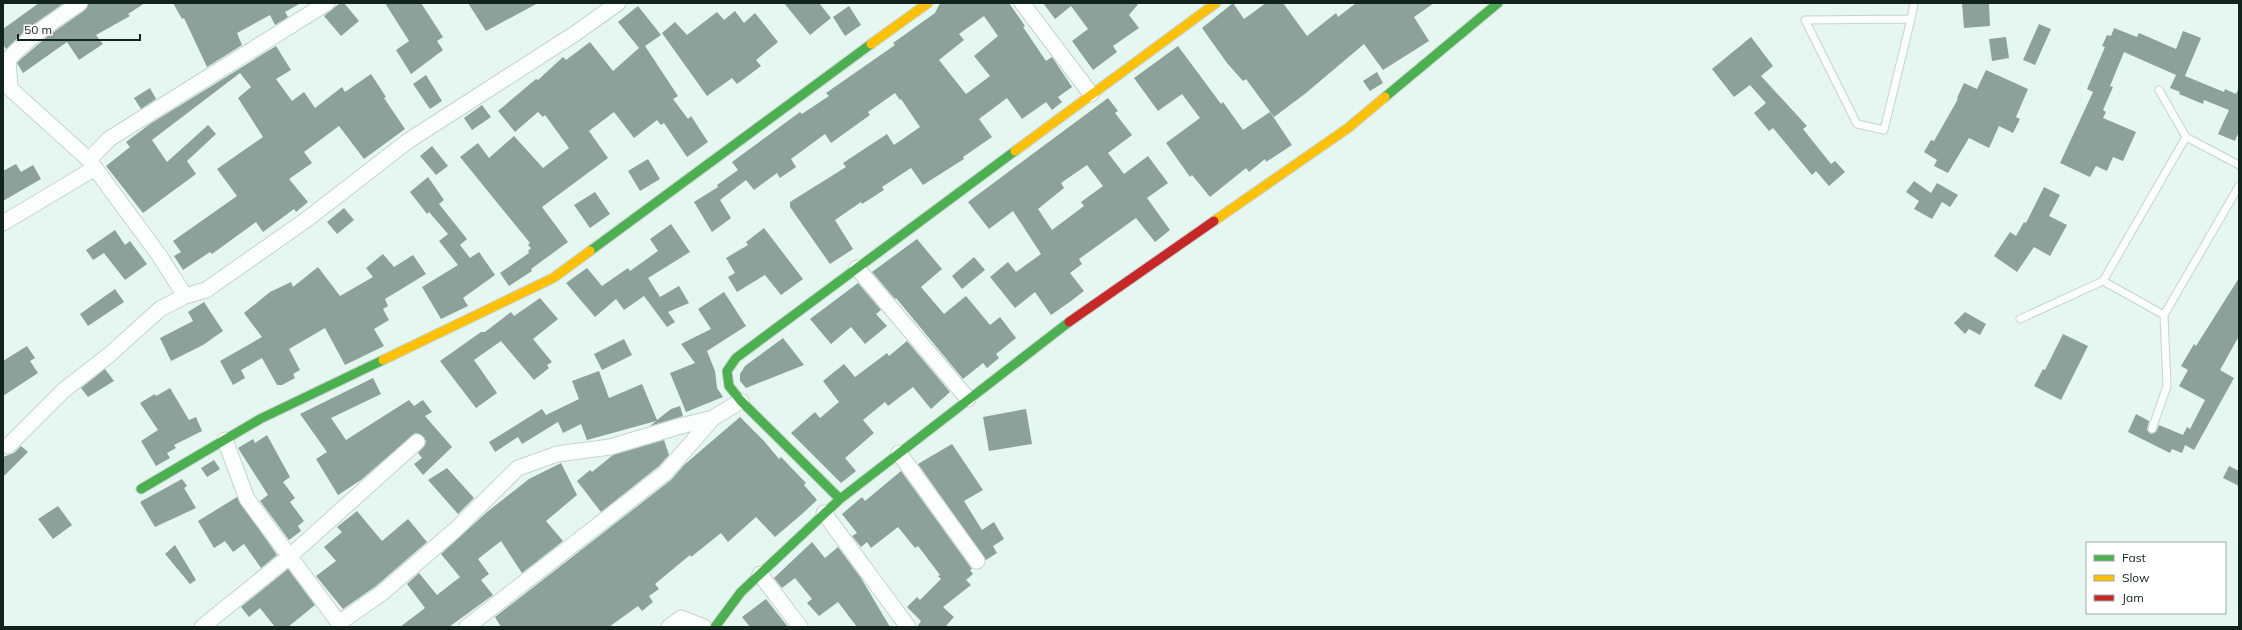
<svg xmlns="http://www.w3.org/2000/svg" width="2242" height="630" viewBox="0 0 2242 630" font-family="Mulish,sans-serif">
<rect width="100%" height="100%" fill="#e5f7f0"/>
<!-- building -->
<path fill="#8ba19a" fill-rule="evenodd" d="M 39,3 L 64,3 L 27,29 L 6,49 L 3,44 L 3,29 Z
M 89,3 L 145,3 L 128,14 L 130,16 L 96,35 L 103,44 L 79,60 L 67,42 L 23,73 L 17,63 L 22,58 L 48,36 L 85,10 Z
M 173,3 L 301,3 L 285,12 L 288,17 L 275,25 L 270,15 L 237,33 L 242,45 L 207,67 L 184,18 L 182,19 Z
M 340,3 L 344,3 L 359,21 L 341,36 L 324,16 Z
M 385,3 L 421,3 L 443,37 L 437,41 L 443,50 L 411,74 L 396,50 L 409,41 Z
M 468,3 L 538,3 L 486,31 Z
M 784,3 L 819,3 L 831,18 L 810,35 Z
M 940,3 L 1009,3 L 1025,26 L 1023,27 L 1046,61 L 1052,57 L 1072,87 L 1058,97 L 1062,102 L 1052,110 L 1046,102 L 1022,119 L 1007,98 L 979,119 L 992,137 L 963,157 L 964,159 L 923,185 L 911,168 L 882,187 L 884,190 L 862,204 L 861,202 L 835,220 L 853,249 L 830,264 L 790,207 L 790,202 L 846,167 L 843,163 L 887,134 L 894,145 L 920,127 L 901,99 L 900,100 L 895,93 L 868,112 L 870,115 L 831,143 L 825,134 L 791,159 L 796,167 L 780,178 L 777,173 L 754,190 L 746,180 L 720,200 L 731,218 L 712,232 L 694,202 L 718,187 L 717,185 L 738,170 L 732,162 L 800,112 L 802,114 L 829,96 L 826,93 L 895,45 L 893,43 L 935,13 ZM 984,16 L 998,36 L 974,56 L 990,76 L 966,94 L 939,60 L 964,40 L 959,34 Z
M 1043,3 L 1139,3 L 1129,15 L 1139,28 L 1113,46 L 1117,52 L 1093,70 L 1072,41 L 1088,29 L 1071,6 L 1055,19 Z
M 1233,3 L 1244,19 L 1266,3 L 1283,3 L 1307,36 L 1336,13 L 1338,17 L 1356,3 L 1434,3 L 1414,17 L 1429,41 L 1383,70 L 1364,44 L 1306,93 L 1274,117 L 1246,79 L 1243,81 L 1227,63 L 1202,28 Z
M 1962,3 L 1989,3 L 1990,26 L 1964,28 Z
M 638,6 L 661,35 L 645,46 L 678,96 L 673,99 L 688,119 L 691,116 L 708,142 L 687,157 L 664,123 L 661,125 L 657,120 L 634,138 L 614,112 L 589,131 L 608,158 L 542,207 L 568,242 L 531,269 L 532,271 L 509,286 L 500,273 L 529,253 L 528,251 L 531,248 L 528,245 L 530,243 L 460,157 L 478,143 L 489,158 L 514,136 L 543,168 L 569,148 L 545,115 L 543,117 L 538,112 L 515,132 L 498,111 L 536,79 L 538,80 L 563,57 L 566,60 L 590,42 L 613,71 L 639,48 L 618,22 Z
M 849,6 L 861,25 L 845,36 L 833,17 Z
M 735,11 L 744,23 L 755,13 L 778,42 L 756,60 L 761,66 L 737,84 L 732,78 L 707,96 L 662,33 L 675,22 L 687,35 L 717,12 L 724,20 Z
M 2039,24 L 2051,29 L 2035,65 L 2023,60 Z
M 2114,28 L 2137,37 L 2139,33 L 2176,49 L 2183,31 L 2201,38 L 2185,76 L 2224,92 L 2225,89 L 2236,94 L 2239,88 L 2239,131 L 2235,141 L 2218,134 L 2229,110 L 2204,100 L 2203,104 L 2179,94 L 2180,92 L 2170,88 L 2176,75 L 2124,52 L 2110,86 L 2113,87 L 2103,110 L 2106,112 L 2103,118 L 2136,132 L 2123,161 L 2113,157 L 2107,171 L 2096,166 L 2090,177 L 2060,163 L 2093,92 L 2087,89 L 2105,47 L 2102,46 L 2107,35 L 2111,36 Z
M 1751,37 L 1773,66 L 1761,76 L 1807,126 L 1803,129 L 1831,164 L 1835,161 L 1845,172 L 1829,186 L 1816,171 L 1812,175 L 1773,128 L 1769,131 L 1754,113 L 1766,103 L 1750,85 L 1734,97 L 1712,69 Z
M 2006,37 L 2009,58 L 1992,61 L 1989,39 Z
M 276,46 L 291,70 L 276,79 L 292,101 L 304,92 L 315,108 L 342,87 L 345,92 L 371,74 L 386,97 L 384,98 L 405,129 L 364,159 L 339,126 L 304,152 L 312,163 L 289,179 L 308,202 L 296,212 L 294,209 L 263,232 L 256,222 L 212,254 L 210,252 L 183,270 L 174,256 L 181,252 L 173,241 L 237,196 L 217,169 L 263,137 L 238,98 L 251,87 L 240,73 L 152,140 L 167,162 L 208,125 L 216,134 L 187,161 L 196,174 L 143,213 L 106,166 L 130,147 L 126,142 L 150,124 Z
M 1178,46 L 1221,104 L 1223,102 L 1243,130 L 1270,112 L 1292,145 L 1266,162 L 1265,159 L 1249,172 L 1246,168 L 1210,197 L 1192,175 L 1190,177 L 1166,143 L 1200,118 L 1182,94 L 1158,111 L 1134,78 Z
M 1986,70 L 2028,89 L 2016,117 L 2020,119 L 2013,133 L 1999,126 L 1989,148 L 1969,138 L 1948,173 L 1934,166 L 1937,160 L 1924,152 L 1931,140 L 1934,141 L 1958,99 L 1957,98 L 1964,83 L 1977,89 Z
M 1377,72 L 1383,83 L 1370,91 L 1363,81 Z
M 426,75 L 442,101 L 430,109 L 413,84 Z
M 150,88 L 156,99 L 141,109 L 134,98 Z
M 1108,98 L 1118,111 L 1115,113 L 1132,135 L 1108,153 L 1124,174 L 1148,156 L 1168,183 L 1147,198 L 1170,230 L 1155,242 L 1136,218 L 1079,259 L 1082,264 L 1070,273 L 1084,291 L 1071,301 L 1051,315 L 1035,292 L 1015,308 L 990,277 L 1008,262 L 1016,272 L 1041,254 L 1013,211 L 989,229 L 968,202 ZM 1087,165 L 1103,186 L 1081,202 L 1084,206 L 1052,230 L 1038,209 L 1064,188 L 1061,183 Z
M 482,105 L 491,117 L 472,130 L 464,118 Z
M 432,146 L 448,166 L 436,175 L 420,156 Z
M 648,159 L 660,179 L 640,191 L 628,171 Z
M 16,164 L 21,172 L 33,165 L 41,179 L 3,201 L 3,171 Z
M 428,177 L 444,200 L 439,204 L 467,239 L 460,245 L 470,258 L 479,252 L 495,275 L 463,298 L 468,306 L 441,319 L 422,287 L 458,265 L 439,241 L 448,234 L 429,212 L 427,214 L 410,192 Z
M 1914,181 L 1931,193 L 1937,183 L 1958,195 L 1950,207 L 1942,202 L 1932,219 L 1914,209 L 1919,201 L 1906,192 Z
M 2044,187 L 2060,195 L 2049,216 L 2067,225 L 2050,256 L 2034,247 L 2017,272 L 1994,256 L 2010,232 L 2016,236 L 2024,222 L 2026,223 Z
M 595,192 L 610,214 L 590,228 L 574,205 Z
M 344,208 L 354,220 L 337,234 L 327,222 Z
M 671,224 L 690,252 L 648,278 L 660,297 L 679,286 L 689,303 L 668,312 L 675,322 L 667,327 L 644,296 L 624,310 L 616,299 L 595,317 L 566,283 L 587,268 L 602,286 L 628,268 L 630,271 L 658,251 L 650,239 Z
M 764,228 L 803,279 L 781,295 L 765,275 L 737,292 L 728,277 L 735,273 L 726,258 L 748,245 L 746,242 Z
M 115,230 L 125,245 L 130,241 L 147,264 L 125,280 L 104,253 L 93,260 L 86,250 Z
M 917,239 L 942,269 L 921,287 L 944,314 L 966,296 L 990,325 L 1000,317 L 1016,338 L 996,354 L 999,358 L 987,368 L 983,363 L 963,379 L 896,298 L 895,299 L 872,272 Z
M 383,254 L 394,267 L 413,255 L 426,274 L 385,299 L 388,306 L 383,309 L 389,320 L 374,329 L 384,346 L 345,365 L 325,328 L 289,349 L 300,370 L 293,374 L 295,378 L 282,385 L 277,385 L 262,358 L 241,370 L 245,378 L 233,385 L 220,361 L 262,337 L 244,313 L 270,292 L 291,282 L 293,287 L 318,267 L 340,296 L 373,277 L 366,268 Z
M 974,257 L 985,270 L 962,289 L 952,276 Z
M 2239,278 L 2239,336 L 2220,370 L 2234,378 L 2194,450 L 2185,445 L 2182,453 L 2172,449 L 2170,453 L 2128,432 L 2136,414 L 2149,421 L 2147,430 L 2151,434 L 2156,432 L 2159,425 L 2183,435 L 2187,427 L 2190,429 L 2205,400 L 2179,386 L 2188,370 L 2181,366 L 2194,344 L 2196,346 Z
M 858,283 L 881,310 L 876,314 L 887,326 L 865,344 L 851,327 L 831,344 L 810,319 Z
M 115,289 L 124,302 L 88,326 L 80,314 Z
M 724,292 L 746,326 L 707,351 L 715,371 L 717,388 L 723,397 L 686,412 L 670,373 L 695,363 L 681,344 L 711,329 L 698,309 Z
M 540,298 L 558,319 L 533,339 L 552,362 L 547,365 L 549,368 L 534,380 L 501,341 L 474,360 L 497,393 L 476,408 L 440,361 L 481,332 L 485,332 L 511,312 L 514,316 Z
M 204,302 L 223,331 L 203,345 L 171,361 L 160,338 L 193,321 L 188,312 Z
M 1965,312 L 1986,324 L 1980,335 L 1969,329 L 1965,334 L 1954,323 Z
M 2063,334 L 2088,346 L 2061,400 L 2034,386 L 2043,369 L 2045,370 Z
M 783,338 L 804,365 L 746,388 L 740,381 L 740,374 L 745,366 Z
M 624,339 L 632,355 L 602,370 L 594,354 Z
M 907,341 L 950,392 L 931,409 L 913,387 L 888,406 L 885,402 L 863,420 L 874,433 L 845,458 L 856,471 L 841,483 L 791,433 L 815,412 L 820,418 L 839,402 L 823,381 L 844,364 L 855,377 L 887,353 L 889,356 Z
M 27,346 L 35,358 L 30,361 L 38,373 L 3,396 L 3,361 Z
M 105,369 L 114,381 L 88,397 L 81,388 Z
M 599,371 L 609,398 L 642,384 L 657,420 L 671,409 L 680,406 L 683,416 L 650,426 L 656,421 L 587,440 L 581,424 L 563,433 L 558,422 L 522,444 L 518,437 L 495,452 L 489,442 L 542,409 L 546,415 L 579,399 L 572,381 Z
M 373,378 L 381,394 L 331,418 L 346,440 L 409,400 L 414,406 L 423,400 L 432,412 L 425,416 L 452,447 L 423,475 L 414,464 L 422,458 L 418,453 L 425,445 L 426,441 L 420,434 L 415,433 L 361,480 L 338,495 L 316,459 L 327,452 L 300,414 Z
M 170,388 L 189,420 L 196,417 L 202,431 L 174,445 L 176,448 L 167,453 L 170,458 L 156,466 L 141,441 L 158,430 L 140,403 L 155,394 L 156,396 Z
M 1026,409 L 1032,444 L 989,451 L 983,417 Z
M 740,417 L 764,441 L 779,459 L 781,457 L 806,483 L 804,485 L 817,500 L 802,514 L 775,537 L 756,517 L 728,542 L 721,533 L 691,557 L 690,555 L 655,584 L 659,589 L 649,596 L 653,602 L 642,611 L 638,606 L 609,627 L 501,627 L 495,617 L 671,480 L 684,465 Z
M 267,435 L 290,477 L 283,482 L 295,498 L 290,502 L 304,521 L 298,526 L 301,531 L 289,540 L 260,501 L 268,495 L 238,448 L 253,439 L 255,443 Z
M 664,440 L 669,455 L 659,466 L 601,512 L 577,481 L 590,470 L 592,472 L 613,455 Z
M 952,444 L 983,490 L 964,501 L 982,530 L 994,522 L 1004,539 L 993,546 L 997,553 L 986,560 L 918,464 Z
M 21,446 L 28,452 L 3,477 L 3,457 L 14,453 Z
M 214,460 L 220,469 L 207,477 L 201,468 Z
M 561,463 L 577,495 L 546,521 L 563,541 L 522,573 L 501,541 L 478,559 L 489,574 L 481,580 L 493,595 L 449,627 L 400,627 L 425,608 L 407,584 L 419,573 L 437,595 L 460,577 L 441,554 L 487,512 L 529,479 Z
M 2229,466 L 2239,471 L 2239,486 L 2223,478 Z
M 447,468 L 474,498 L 458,514 L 428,480 Z
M 901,471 L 972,569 L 970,570 L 973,574 L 966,580 L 971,585 L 943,607 L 954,617 L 945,627 L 917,627 L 921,621 L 907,607 L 917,597 L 920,600 L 941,579 L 938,576 L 940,575 L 918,546 L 915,548 L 898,527 L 871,548 L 867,542 L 861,547 L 852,536 L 857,533 L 842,514 L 862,497 L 865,501 Z
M 182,479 L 187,486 L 184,488 L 196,508 L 155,527 L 140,502 Z
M 237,497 L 277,555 L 261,568 L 244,544 L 233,552 L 225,541 L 214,548 L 198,521 Z
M 58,506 L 72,525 L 53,539 L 38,519 Z
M 357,511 L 382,541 L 408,519 L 427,542 L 376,586 L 343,609 L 316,576 L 336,561 L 324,547 L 342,532 L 337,527 Z
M 812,542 L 825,558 L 838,547 L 861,578 L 890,627 L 857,627 L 838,602 L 819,616 L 807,603 L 812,599 L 795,578 L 782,588 L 774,578 Z
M 175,545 L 196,580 L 190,584 L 165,554 Z
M 288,569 L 315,605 L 288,627 L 275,627 L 260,608 L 249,617 L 241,607 Z
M 766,599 L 788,627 L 750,627 L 742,617 Z"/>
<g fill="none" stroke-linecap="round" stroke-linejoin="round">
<!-- lane casing -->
<g stroke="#c5d4ce" stroke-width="9">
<path id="lane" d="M 1911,19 L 1805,20 L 1857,124 L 1884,130 L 1911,19 L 1914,3
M 2159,90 L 2186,137
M 2239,165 L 2186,137 L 2103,281 L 2164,315 L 2239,186
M 2020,319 L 2103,281
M 2152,429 L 2167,386 L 2164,315"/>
</g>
<!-- street casing -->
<g stroke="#c5d4ce" stroke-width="17">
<path id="street" d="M 1022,3 L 1091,94
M 3,82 L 89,160 L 159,255 L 185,296
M 10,87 L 8,60 C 28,37 55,20 80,3
M 89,160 L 109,139 L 327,3
M 3,223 L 95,168
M 857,268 L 968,399
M 225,440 L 247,499 L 342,627
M 8,446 L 64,390 L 109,355 L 160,309 L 185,296 L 206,290 L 306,220 L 408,141 L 576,33 L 618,3
M 899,453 L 977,561
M 824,513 L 908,627
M 760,574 L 800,627
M 339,623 L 382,593 L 455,530 L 518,468 L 557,454 L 610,447 L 677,427 L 713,418
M 202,627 L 290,556 L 417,442
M 467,627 L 665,473 L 713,418 L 741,401
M 669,627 L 681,618 L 704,627"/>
</g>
<!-- fast casing -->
<g stroke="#c5d4ce" stroke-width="11">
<path id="fast" d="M 1385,97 L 1498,3
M 590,251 L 871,44
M 141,489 L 260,419 L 383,360
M 840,499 L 741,401 L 729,386 L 727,371 L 736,358 L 1015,151
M 715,627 L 741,592 L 840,499 L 1069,322"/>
</g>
<!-- slow casing -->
<g stroke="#c5d4ce" stroke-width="11">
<path id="slow" d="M 871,44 L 928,3
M 1015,151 L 1216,3
M 1214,221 L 1348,128 L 1385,97
M 383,360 L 553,278 L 590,251"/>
</g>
<!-- jam casing -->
<g stroke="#c5d4ce" stroke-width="11">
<path id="jam" d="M 1069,322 L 1214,221"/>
</g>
<!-- lane -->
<use href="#lane" stroke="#fbfefd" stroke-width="7"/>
<!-- street -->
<use href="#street" stroke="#fbfefd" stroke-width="15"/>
<!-- fast -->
<use href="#fast" stroke="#4caf50" stroke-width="9"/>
<!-- slow -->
<use href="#slow" stroke="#ffc107" stroke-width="9"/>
<!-- jam -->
<use href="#jam" stroke="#c62828" stroke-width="9"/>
</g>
<!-- border -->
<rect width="2242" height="630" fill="none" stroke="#12221d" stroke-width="8"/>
<!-- legend -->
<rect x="2086" y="542" width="140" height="72" fill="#ffffff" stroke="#a0a7a5"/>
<rect x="2094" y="555" width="20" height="6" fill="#4caf50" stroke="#a0a7a5"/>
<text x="2122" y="562" font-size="12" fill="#12221d">Fast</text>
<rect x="2094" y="575" width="20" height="6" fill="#ffc107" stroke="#a0a7a5"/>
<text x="2122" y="582" font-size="12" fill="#12221d">Slow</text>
<rect x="2094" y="595" width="20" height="6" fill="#c62828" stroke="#a0a7a5"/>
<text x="2122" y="602" font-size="12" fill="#12221d">Jam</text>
<!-- scale -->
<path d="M18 34v6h122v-6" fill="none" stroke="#12221d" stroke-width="2"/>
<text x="24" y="34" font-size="12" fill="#12221d" stroke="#ffffff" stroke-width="3" paint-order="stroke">50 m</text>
</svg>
